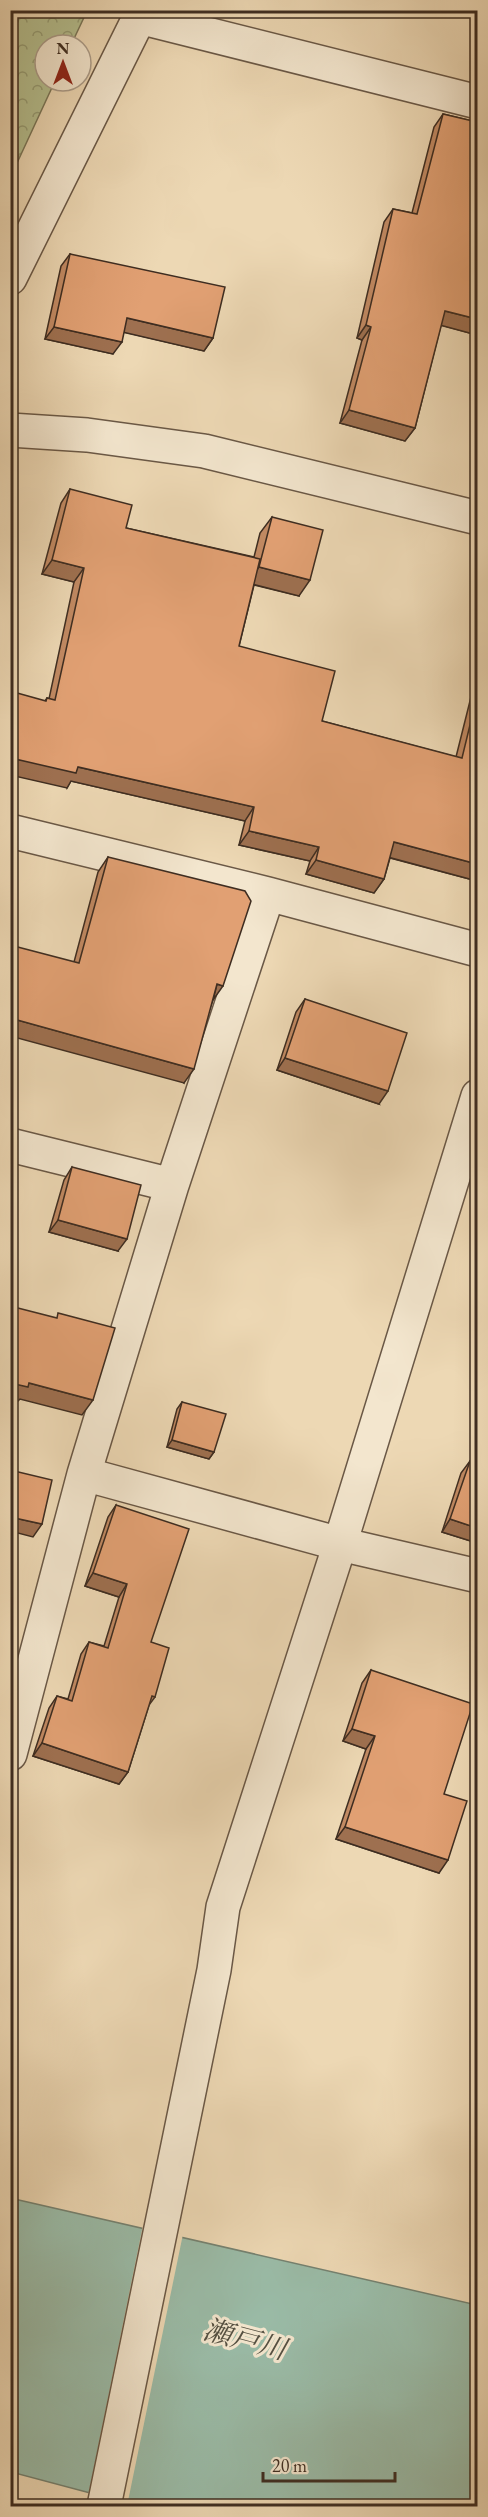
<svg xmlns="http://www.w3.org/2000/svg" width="488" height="2517" viewBox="0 0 488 2517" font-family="'EB Garamond','Noto Serif JP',serif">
<defs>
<pattern id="forest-crowns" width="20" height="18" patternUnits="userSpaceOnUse" patternTransform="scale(1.5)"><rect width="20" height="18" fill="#b5bf8f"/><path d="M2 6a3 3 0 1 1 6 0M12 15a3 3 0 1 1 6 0" fill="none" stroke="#959c74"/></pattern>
</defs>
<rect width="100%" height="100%" fill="#edd8b4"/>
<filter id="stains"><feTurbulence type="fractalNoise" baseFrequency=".00333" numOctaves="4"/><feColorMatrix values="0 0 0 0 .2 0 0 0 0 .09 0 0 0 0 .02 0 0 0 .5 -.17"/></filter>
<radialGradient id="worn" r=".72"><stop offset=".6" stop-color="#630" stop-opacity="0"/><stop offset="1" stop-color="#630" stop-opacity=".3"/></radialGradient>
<!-- forest -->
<path fill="url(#forest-crowns)" stroke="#7a7658" stroke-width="1.5" d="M 11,10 L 87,11 L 71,45 L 45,45 L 45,81 L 55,81 L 11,176 Z"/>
<!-- water -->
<path fill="#9abba7" stroke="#758271" stroke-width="1.5" d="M 10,2198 L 477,2305 L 477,2506 L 139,2506 L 11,2472 Z"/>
<!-- pier -->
<path fill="#edd8b4" d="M 143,2225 L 183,2234 L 127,2506 L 88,2496 Z"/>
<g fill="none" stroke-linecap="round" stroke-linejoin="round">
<!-- minor casing -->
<g stroke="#6a5846" stroke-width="36">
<path id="minor" d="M 139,17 L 478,102
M 10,278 L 143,10
M 10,430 L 87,435 L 204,451 L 478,518
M 10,831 L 268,894 L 478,950
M 10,1145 L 172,1185
M 84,1474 L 340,1544 L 478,1576
M 10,1754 L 84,1474 L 172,1185 L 268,894
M 104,2506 L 214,1970 L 223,1907 L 340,1544 L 478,1096"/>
</g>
<!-- minor -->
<use href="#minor" stroke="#f3e6ce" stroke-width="33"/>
</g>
<!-- wall -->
<path fill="#c28a63" stroke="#3e2d21" stroke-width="1.5" d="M 443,114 L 477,122 L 477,335 L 441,325 L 415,428 L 405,441 L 340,423 L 362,340 L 357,338 L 384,222 L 393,209 L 412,213 L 434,127 Z
M 70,254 L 213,338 L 204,351 L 124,332 L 113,354 L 45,339 L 61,266 Z
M 70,489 L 126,528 L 254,557 L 260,533 L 272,517 L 299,596 L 254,585 L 239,646 L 322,721 L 456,757 L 477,673 L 477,881 L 390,858 L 384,879 L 374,893 L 306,874 L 310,861 L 239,845 L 245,821 L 71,781 L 67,788 L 45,701 L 47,698 L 49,699 L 74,582 L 42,574 L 61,503 Z
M 108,857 L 213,1000 L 184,1083 L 74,962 L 98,872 Z
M 305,999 L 379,1104 L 277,1070 L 296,1012 Z
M 72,1167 L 118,1251 L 49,1232 L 64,1180 Z
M 182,1402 L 214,1452 L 209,1459 L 167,1447 L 177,1409 Z
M 470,1461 L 477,1543 L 442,1532 L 461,1473 Z
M 116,1505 L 151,1642 L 155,1697 L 149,1705 L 128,1772 L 119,1784 L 33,1756 L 49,1708 L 57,1696 L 68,1699 L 81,1654 L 89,1642 L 104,1646 L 119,1597 L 85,1586 L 108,1517 Z
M 371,1670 L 444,1794 L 439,1873 L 336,1839 L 366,1749 L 343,1741 L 362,1683 Z"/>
<!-- shaded-wall -->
<path fill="#9e7050" stroke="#3e2d21" stroke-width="1.5" d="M 445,311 L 477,319 L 477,335 L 436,324 Z
M 127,318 L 213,338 L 204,351 L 118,331 Z
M 366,325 L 371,327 L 362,340 L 357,338 Z
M 54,327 L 122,342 L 113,354 L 45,339 Z
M 349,410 L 415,428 L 405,441 L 340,423 Z
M 52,560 L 84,568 L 74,582 L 42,574 Z
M 259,567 L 310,580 L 299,596 L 248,583 Z
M 15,759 L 78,767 L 254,807 L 245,821 L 71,781 L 67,788 L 10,775 L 10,764 Z
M 249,831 L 319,847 L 310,861 L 239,845 Z
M 394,842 L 477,864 L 477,881 L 384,856 Z
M 316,860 L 384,879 L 374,893 L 306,874 Z
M 217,984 L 223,986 L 213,1000 Z
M 10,1018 L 194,1069 L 184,1083 L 10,1036 Z
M 285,1058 L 388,1091 L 379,1104 L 277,1070 Z
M 58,1220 L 127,1239 L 118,1251 L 49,1232 Z
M 10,1383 L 29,1383 L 93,1400 L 82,1415 L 20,1399 L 17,1402 L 10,1401 Z
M 172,1440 L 214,1452 L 209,1459 L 167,1447 Z
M 10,1517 L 42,1524 L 33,1537 L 10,1531 Z
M 450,1519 L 477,1528 L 477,1543 L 442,1532 Z
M 93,1573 L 127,1584 L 119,1597 L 85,1586 Z
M 352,1729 L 375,1736 L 366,1749 L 343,1741 Z
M 42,1743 L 128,1772 L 119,1784 L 33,1756 Z
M 345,1827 L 448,1860 L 439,1873 L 336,1839 Z"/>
<!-- building -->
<path fill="#e1a073" stroke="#3e2d21" stroke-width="1.5" d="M 443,114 L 477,122 L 477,319 L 445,311 L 415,428 L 349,410 L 371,327 L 366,325 L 393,209 L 417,214 Z
M 70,254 L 225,287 L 213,338 L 127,318 L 122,342 L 54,327 Z
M 70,489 L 132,505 L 126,528 L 260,559 L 239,646 L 335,671 L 322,721 L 462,758 L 477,696 L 477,864 L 394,842 L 384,879 L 316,860 L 319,847 L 249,831 L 254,807 L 78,767 L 76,773 L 15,759 L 14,765 L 10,764 L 10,691 L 46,701 L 47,698 L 55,700 L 84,568 L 52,560 Z
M 272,517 L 323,530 L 310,580 L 259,567 Z
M 108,857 L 245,891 L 251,901 L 223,986 L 217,984 L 194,1069 L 10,1018 L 10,945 L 79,963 Z
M 305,999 L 407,1033 L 388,1091 L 285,1058 Z
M 72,1167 L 141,1185 L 127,1239 L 58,1220 Z
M 10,1306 L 57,1318 L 58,1313 L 115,1328 L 93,1400 L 29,1383 L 28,1387 L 10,1383 Z
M 182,1402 L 226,1414 L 214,1452 L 172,1440 Z
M 470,1461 L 477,1463 L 477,1528 L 450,1519 Z
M 10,1470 L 52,1480 L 42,1524 L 10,1517 Z
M 116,1505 L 189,1529 L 151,1642 L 169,1648 L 155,1697 L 152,1696 L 128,1772 L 42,1743 L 57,1696 L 72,1701 L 89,1642 L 108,1648 L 127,1584 L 93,1573 Z
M 10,1614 L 15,1616 L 10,1631 Z
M 371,1670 L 473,1704 L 444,1794 L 467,1801 L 448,1860 L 345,1827 L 375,1736 L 352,1729 Z"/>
<g text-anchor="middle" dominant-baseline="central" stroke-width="6" stroke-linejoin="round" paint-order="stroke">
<!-- water labels -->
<g font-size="28" font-style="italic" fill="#555042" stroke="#f3e6ce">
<text transform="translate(245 2339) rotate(15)">瀬戸川</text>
</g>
</g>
<!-- margin -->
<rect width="488" height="2517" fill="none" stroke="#edd8b4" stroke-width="36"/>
<rect x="12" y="12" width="464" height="2493" fill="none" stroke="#3e2d21" stroke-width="3"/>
<rect x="18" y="18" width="452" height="2481" fill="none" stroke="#3e2d21" stroke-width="1.5"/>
<!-- north arrow -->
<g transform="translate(63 63)"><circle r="28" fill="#f3e6ce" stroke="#ab9c89" stroke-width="1.5"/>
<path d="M0-4.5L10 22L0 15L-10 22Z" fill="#8f2418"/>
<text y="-9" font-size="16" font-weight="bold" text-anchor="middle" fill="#3e2d21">N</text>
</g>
<!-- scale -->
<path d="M263 2472v9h132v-9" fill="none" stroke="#3e2d21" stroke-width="3"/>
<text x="272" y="2472" font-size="18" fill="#3e2d21" stroke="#f3e6ce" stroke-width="4.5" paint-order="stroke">20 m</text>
<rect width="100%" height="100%" filter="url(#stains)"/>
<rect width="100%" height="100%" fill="url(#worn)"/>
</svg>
